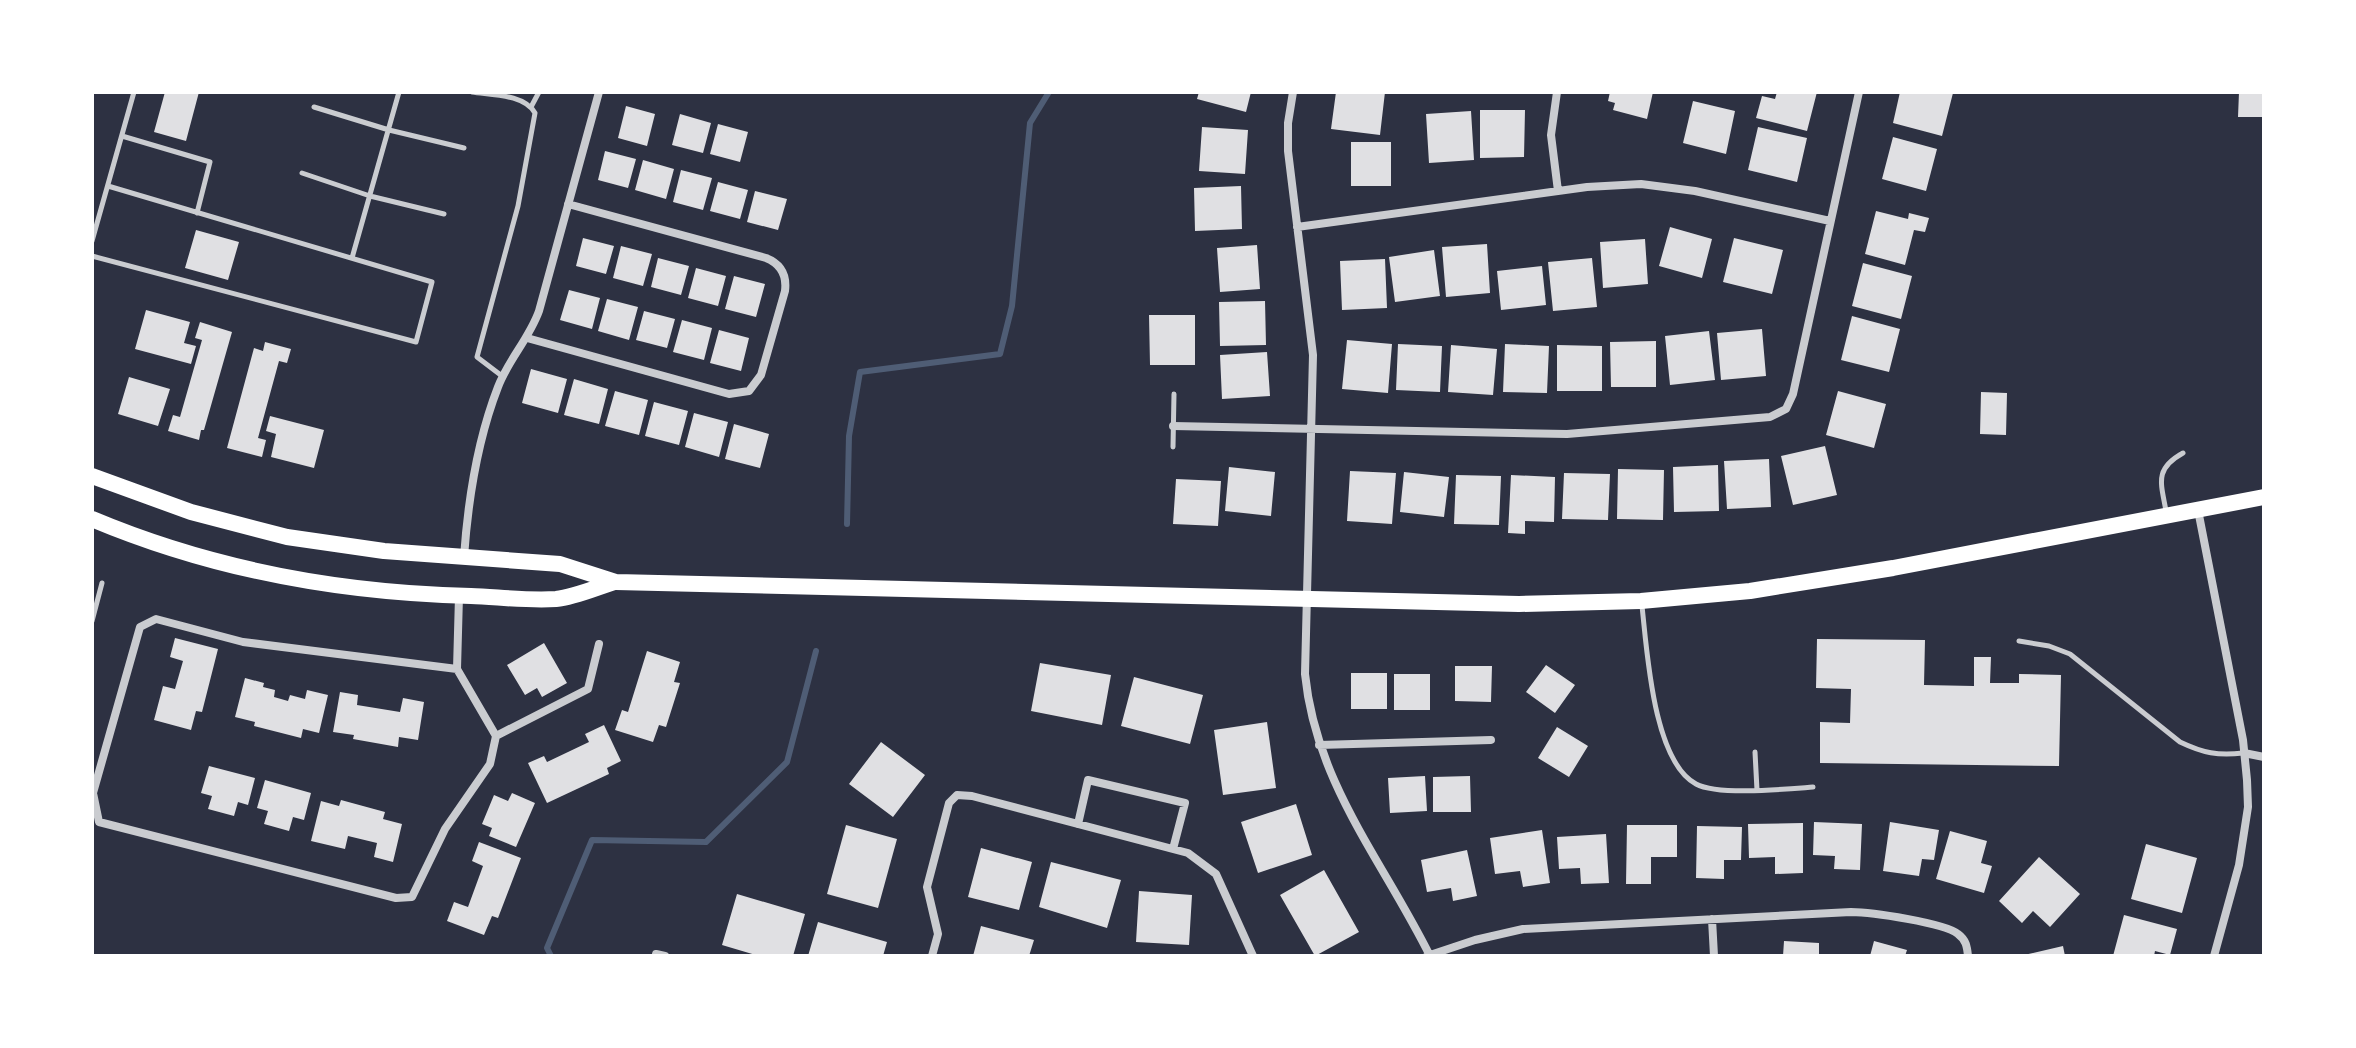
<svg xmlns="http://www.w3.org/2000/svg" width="2356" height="1048" viewBox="0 0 2356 1048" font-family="'Alegreya Sans',sans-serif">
<rect width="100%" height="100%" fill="#2d3142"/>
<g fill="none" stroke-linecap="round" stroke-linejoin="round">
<!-- stream -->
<path stroke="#4f5d75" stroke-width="6" d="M 847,524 L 849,436 L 860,372 L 1000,354 L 1012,306 L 1030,123 L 1049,92
M 551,956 L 547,948 L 592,840 L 706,842 L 787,762 L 816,651"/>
</g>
<!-- building -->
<path fill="#e0e0e3" d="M 165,92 L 199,92 L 186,141 L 154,132 Z
M 1199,92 L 1251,92 L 1246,112 L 1197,99 Z
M 1336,92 L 1385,92 L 1380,135 L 1331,129 Z
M 1610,92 L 1653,92 L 1647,119 L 1613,110 L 1615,103 L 1608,101 Z
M 1777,92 L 1817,92 L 1807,131 L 1756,118 L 1762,96 L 1775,99 Z
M 1900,92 L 1953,93 L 1942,136 L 1893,123 Z
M 2239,92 L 2264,92 L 2264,117 L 2238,117 Z
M 1693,101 L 1735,111 L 1726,154 L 1683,143 Z
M 626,106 L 655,114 L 647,146 L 618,138 Z
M 1480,110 L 1525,110 L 1524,157 L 1480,158 Z
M 1471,111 L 1474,160 L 1429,163 L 1426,114 Z
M 680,114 L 711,123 L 703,153 L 672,145 Z
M 718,124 L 748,132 L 740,162 L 710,154 Z
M 1202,127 L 1248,130 L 1245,174 L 1199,171 Z
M 1758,127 L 1807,138 L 1797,182 L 1748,170 Z
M 1893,137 L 1937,149 L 1926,191 L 1882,179 Z
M 1351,142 L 1391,142 L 1391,186 L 1351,186 Z
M 605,151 L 636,159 L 628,188 L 598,180 Z
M 643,160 L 674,169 L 666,199 L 635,190 Z
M 681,170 L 712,178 L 703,210 L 673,202 Z
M 718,182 L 748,190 L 740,219 L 710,211 Z
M 1241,186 L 1242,229 L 1195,231 L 1194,188 Z
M 755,191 L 787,199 L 778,230 L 747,222 Z
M 1876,211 L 1908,219 L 1909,213 L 1929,218 L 1925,232 L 1914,230 L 1905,265 L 1865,254 Z
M 1670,227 L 1712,239 L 1702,278 L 1659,266 Z
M 196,230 L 239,242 L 228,280 L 185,268 Z
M 583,238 L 614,246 L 606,274 L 576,266 Z
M 1734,238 L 1783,250 L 1772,294 L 1723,282 Z
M 1645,239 L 1648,284 L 1603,288 L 1600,242 Z
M 1487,244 L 1490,293 L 1446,297 L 1442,247 Z
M 1257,245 L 1260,289 L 1220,292 L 1217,248 Z
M 621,246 L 652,254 L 643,286 L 613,278 Z
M 1434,250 L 1440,296 L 1395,302 L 1389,257 Z
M 658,258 L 689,266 L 681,295 L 651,287 Z
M 1592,258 L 1597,307 L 1553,311 L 1548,262 Z
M 1385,259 L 1387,308 L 1342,310 L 1340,261 Z
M 1863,263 L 1912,276 L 1901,319 L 1852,306 Z
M 1542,266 L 1546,305 L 1501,310 L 1497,271 Z
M 696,268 L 726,276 L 718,306 L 688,298 Z
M 734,276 L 765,284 L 756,317 L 725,309 Z
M 569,290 L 600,298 L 592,329 L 560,320 Z
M 607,299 L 638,307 L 629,340 L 598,331 Z
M 1265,301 L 1266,345 L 1220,346 L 1219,302 Z
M 146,310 L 190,322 L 184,343 L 196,346 L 191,364 L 135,349 Z
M 644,311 L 675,319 L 667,348 L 636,340 Z
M 1149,315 L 1195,315 L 1195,365 L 1150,365 Z
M 1852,316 L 1900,329 L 1889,372 L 1841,360 Z
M 682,320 L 712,328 L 704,360 L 673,352 Z
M 200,322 L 232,332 L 204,430 L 201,430 L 199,440 L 168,431 L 173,415 L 180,417 L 202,340 L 195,338 Z
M 1762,329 L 1766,376 L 1721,380 L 1717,333 Z
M 719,330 L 749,338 L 741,371 L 710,363 Z
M 1709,331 L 1715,380 L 1670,385 L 1665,336 Z
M 1347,340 L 1392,344 L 1388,393 L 1342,389 Z
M 1656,341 L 1656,387 L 1611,387 L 1610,342 Z
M 265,342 L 291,349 L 287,363 L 279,361 L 258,438 L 266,440 L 262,457 L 227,448 L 254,348 L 263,351 Z
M 1398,344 L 1442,346 L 1440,392 L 1396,390 Z
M 1505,344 L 1549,346 L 1547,393 L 1503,392 Z
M 1451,345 L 1497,349 L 1493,395 L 1448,392 Z
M 1557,345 L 1602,346 L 1602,391 L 1557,391 Z
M 1267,352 L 1270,396 L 1222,399 L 1220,355 Z
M 531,369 L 567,379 L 558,413 L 522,403 Z
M 129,377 L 170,389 L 158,426 L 118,414 Z
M 574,379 L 608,389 L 599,424 L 564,415 Z
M 615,391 L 648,400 L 639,435 L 605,426 Z
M 1838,391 L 1886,404 L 1874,448 L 1826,435 Z
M 1981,392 L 2007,393 L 2006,435 L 1980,434 Z
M 654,402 L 688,411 L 679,445 L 645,436 Z
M 694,413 L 728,422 L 719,457 L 685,447 Z
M 270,416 L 324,430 L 314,468 L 271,457 L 276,434 L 266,431 Z
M 734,424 L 769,434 L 760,468 L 725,459 Z
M 1825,446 L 1837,495 L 1793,505 L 1781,456 Z
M 1769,459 L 1771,507 L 1727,509 L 1724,461 Z
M 1718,465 L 1719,511 L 1674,512 L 1673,467 Z
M 1229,467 L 1275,472 L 1271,516 L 1225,511 Z
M 1618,469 L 1664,470 L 1663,520 L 1617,519 Z
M 1350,471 L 1396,473 L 1392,524 L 1347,521 Z
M 1404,472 L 1449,477 L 1444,517 L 1400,512 Z
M 1564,473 L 1610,474 L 1608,520 L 1562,519 Z
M 1456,475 L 1501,476 L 1499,525 L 1454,524 Z
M 1511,475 L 1555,477 L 1554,522 L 1525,521 L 1525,534 L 1508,533 Z
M 1176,479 L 1221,481 L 1218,526 L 1173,524 Z
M 175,638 L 218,649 L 202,712 L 196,711 L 191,730 L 154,720 L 163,686 L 175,689 L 183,661 L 170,657 Z
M 1817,639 L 1925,640 L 1924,685 L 1974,686 L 1974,657 L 1991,657 L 1990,683 L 2019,683 L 2019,674 L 2061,675 L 2059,766 L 1820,763 L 1820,722 L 1850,723 L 1851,689 L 1816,688 Z
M 544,643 L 567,683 L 542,697 L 537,688 L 525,695 L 507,665 Z
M 647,651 L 680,662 L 674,682 L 680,683 L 666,727 L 659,725 L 653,742 L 615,730 L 622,710 L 628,712 Z
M 1040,663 L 1111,675 L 1102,725 L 1031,711 Z
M 1546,665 L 1575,685 L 1555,713 L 1526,692 Z
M 1455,666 L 1492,666 L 1491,702 L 1455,701 Z
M 1351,673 L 1387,673 L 1387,709 L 1351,709 Z
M 1394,674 L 1430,674 L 1430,710 L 1394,710 Z
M 1134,677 L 1203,695 L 1190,744 L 1121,726 Z
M 245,678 L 264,683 L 263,687 L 275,690 L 274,697 L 288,701 L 290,695 L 305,699 L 307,690 L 328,695 L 319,733 L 303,729 L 301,738 L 254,726 L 255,722 L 235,717 Z
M 340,692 L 358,695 L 357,705 L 400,712 L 403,698 L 424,702 L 418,740 L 399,737 L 398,747 L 353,739 L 354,735 L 333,732 Z
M 1267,722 L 1276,788 L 1223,795 L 1214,730 Z
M 604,725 L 621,761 L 607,768 L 609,774 L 547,803 L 528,763 L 544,756 L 547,762 L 589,742 L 585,734 Z
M 1557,727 L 1588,746 L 1569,777 L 1538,758 Z
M 881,742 L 925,775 L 893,817 L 849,784 Z
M 209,766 L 255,778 L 248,805 L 238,802 L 234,816 L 208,809 L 212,796 L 201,793 Z
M 1425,776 L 1427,811 L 1390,813 L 1388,778 Z
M 1470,776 L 1471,812 L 1433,812 L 1433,777 Z
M 265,780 L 311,793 L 304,820 L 293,817 L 289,831 L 264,824 L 268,811 L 257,808 Z
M 512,793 L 535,803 L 516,847 L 489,836 L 492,828 L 482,824 L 494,795 L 508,801 Z
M 341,800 L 385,812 L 383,819 L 402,824 L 393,862 L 374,857 L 377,843 L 348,836 L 345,849 L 311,841 L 321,801 L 339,806 Z
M 1296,804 L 1312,855 L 1258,873 L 1241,822 Z
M 1814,822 L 1862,824 L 1860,870 L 1834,869 L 1835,856 L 1813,855 Z
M 1890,822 L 1939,830 L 1934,860 L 1922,859 L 1919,876 L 1883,871 Z
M 1803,823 L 1803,873 L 1775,874 L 1775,857 L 1749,858 L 1748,824 Z
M 846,825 L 897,839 L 878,908 L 827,894 Z
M 1627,825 L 1677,825 L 1677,857 L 1651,857 L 1651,884 L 1626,884 Z
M 1697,826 L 1742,827 L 1741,860 L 1724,860 L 1724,879 L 1696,878 Z
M 1542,830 L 1550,883 L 1523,887 L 1520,871 L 1495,874 L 1490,838 Z
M 1950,831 L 1987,841 L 1981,863 L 1992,866 L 1984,893 L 1936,879 Z
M 1606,834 L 1609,883 L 1581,884 L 1580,868 L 1559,869 L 1557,837 Z
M 479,842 L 521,858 L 498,918 L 492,916 L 484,935 L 447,921 L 454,902 L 468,907 L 483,866 L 472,861 Z
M 2146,844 L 2197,858 L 2182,913 L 2131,899 Z
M 981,848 L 1032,862 L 1019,910 L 968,897 Z
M 1467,850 L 1477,896 L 1453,901 L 1451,888 L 1427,892 L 1421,860 Z
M 2039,857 L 2080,894 L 2050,927 L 2033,911 L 2022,923 L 1999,901 Z
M 1051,862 L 1121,880 L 1107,928 L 1039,907 Z
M 1324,870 L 1359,932 L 1315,956 L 1280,895 Z
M 1139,891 L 1192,895 L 1189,945 L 1136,942 Z
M 737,894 L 805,914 L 793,956 L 759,956 L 722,945 Z
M 2124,915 L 2177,929 L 2170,955 L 2155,951 L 2154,956 L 2113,956 Z
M 818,922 L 887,942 L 883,956 L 808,956 Z
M 981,926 L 1034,940 L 1029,956 L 973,956 Z
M 1784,941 L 1819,943 L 1819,956 L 1783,956 Z
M 1874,941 L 1907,950 L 1905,956 L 1870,956 Z
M 2063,946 L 2065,956 L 2024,956 L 2024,955 Z"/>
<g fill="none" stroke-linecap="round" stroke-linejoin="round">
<!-- service -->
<path stroke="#caccd0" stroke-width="5" d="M 472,92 C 491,95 524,94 535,113 L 518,206 L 477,357 L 502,376
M 314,107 L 389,130 L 464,148
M 531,107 L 539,92
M 122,136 L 210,162 L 197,213
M 302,173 L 370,196 L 444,214
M 92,241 L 134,92
M 92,256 L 416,342 L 432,282 L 108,186
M 352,258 L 399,92
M 1173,447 L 1174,394
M 2166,511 C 2161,483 2154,469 2183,453
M 1642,606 C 1647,650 1653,761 1696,784 C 1718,796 1787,789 1813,787
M 92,621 L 102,583
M 2019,641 L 2049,646 L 2070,654 L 2180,742 C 2203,753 2218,756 2243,753
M 1755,752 L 1757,790"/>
<!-- minor -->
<path stroke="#caccd0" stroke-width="8" d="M 1293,92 L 1288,123 L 1288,151 L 1313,355 L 1305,674 C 1316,784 1383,861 1430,956
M 1557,92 L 1551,135 L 1558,191
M 1297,227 L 1587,187 L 1641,184 L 1695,191 L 1830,221
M 527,338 L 729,394 L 749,391 L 761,375 L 785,291 C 787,275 781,264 766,258 L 568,204
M 1173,426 L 1567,434 L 1770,417 L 1786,409 L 1793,394 L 1859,92
M 2198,510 L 2243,740 L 2247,780 L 2248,807 L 2239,865 L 2214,956
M 464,557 C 468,500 477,441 498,387 C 508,360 529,339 539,311 L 599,92
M 457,669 L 243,642 L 156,619 L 140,627 L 93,793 L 99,822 L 396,898 L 412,897 L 445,829 L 490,764 L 496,736 L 457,669 L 459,596
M 496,736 L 588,689 L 599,644
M 1319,745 L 1491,740
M 2244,753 L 2264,757
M 1078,824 L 1088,780 L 1185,803 L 1173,849
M 1712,919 L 1714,956
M 656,954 L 665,956
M 932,956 L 938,934 L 927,887 L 949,803 L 957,795 L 972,796 L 1188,853 L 1216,874 L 1253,956
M 1427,956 L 1475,940 L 1523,929 L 1851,912 C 1871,912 1945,923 1958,934 C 1966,940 1967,946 1968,956"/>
<!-- primary -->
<path stroke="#fff" stroke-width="16" d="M 92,476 L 191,512 L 287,537 L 384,551 L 560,564 L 616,582 L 1519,604 L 1641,601 L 1750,591 L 1893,568 L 2264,497
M 92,519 C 211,569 342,593 471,596 C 498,597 528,601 556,599 C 575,597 595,588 614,582"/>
</g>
<!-- border -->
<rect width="2356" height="1048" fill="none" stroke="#ffffff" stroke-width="188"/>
</svg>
